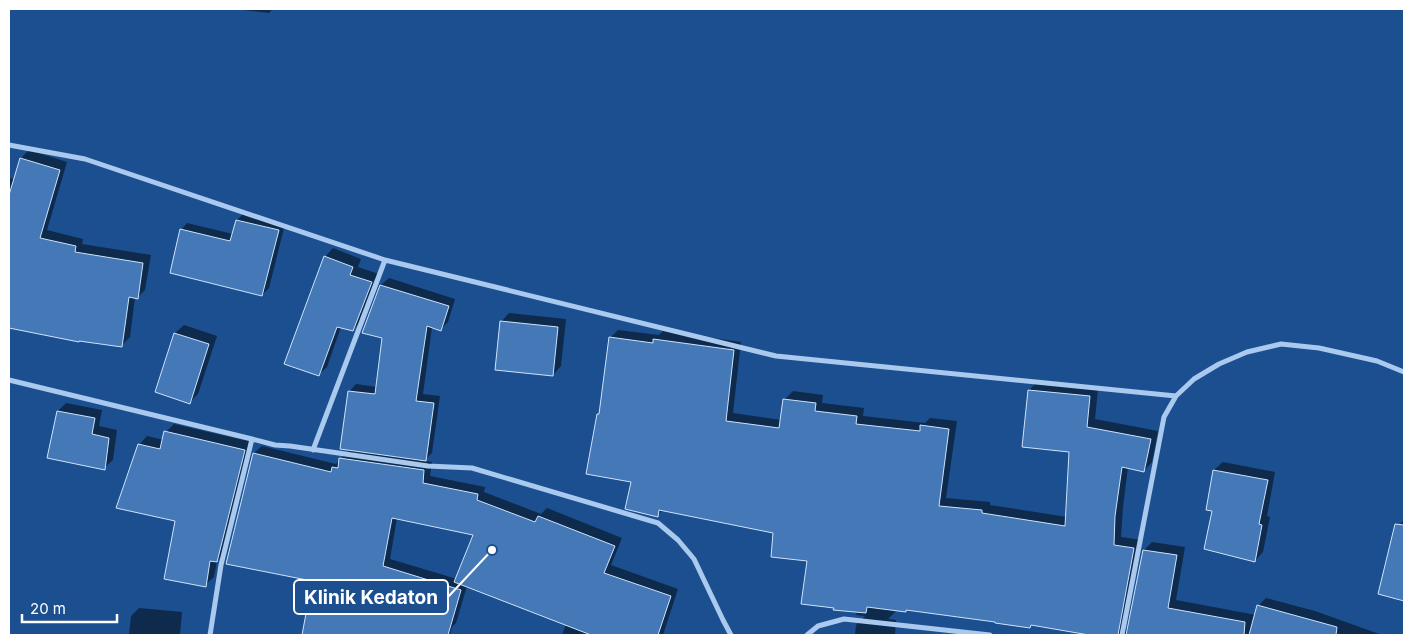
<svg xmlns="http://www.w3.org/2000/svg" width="1413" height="644" viewBox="0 0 1413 644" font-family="Inter,sans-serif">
<rect width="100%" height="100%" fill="#1b4f8f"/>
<!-- shadow -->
<path fill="#0007" fill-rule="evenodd" d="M 234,9 L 273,9 L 269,13 Z
M 29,150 L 67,162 L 47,230 L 83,239 L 82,244 L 151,255 L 145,290 L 137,298 L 135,297 L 130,337 L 122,345 L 79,341 L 9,327 L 9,178 L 15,179 L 21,158 Z
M 243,214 L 285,224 L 269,288 L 262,295 L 181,230 L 187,223 L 233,234 L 237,220 Z
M 333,248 L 361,259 L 358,267 L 379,274 L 361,321 L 353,330 L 341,327 L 327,367 L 318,375 L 325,257 Z
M 389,278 L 455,299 L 448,322 L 441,329 L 432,327 L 423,394 L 440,396 L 432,453 L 424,461 L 432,462 L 430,476 L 485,487 L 484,492 L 541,514 L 547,508 L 622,538 L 611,565 L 678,589 L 663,635 L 562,635 L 566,624 L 467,586 L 456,623 L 452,627 L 450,635 L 303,635 L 314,580 L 227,563 L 254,453 L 262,446 L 336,464 L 350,449 L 349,392 L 356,384 L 377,387 L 383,337 L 364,332 L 381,285 ZM 397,518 L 474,534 L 457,579 L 390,559 Z
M 509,313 L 566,319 L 561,366 L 553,375 L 501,322 Z
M 184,325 L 217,336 L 198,394 L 190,402 L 156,391 L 175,333 Z
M 618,330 L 659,335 L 663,331 L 741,342 L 733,413 L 782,420 L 785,399 L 793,391 L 823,395 L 822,403 L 864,408 L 863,416 L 925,423 L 930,418 L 957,421 L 946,498 L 990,502 L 990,505 L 1067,517 L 1071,451 L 1029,390 L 1037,382 L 1098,389 L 1095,419 L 1158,431 L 1152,462 L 1144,471 L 1128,467 L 1123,507 L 1121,537 L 1142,540 L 1125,625 L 1128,632 L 1144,550 L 1152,542 L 1185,547 L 1176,600 L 1256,615 L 1258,606 L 1266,598 L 1315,611 L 1382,635 L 1096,635 L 1033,624 L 1030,627 L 907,609 L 906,610 L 898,609 L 888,619 L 896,620 L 895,635 L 855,635 L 856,625 L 865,616 L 856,615 L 857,611 L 835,607 L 808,560 L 774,532 L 663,510 L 657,516 L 632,481 L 601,412 L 610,338 Z
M 66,403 L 102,410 L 99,426 L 117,430 L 113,460 L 104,468 L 58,411 Z
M 174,424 L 252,442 L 225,553 L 217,561 L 214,577 L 205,585 L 176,520 L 139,445 L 147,436 L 164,440 L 166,432 Z
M 1223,462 L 1275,472 L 1267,516 L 1270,517 L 1263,552 L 1255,561 L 1213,510 L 1207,509 L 1214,470 Z
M 1403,521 L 1404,522 L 1404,600 L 1379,593 L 1394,530 Z
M 139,608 L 182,612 L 180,635 L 129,635 L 131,616 Z"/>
<!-- building -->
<path fill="#4478b7" stroke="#cfe3fa" d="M 20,158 L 60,170 L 40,238 L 76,246 L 75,252 L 143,263 L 138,299 L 129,297 L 122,347 L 79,341 L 79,342 L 9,328 L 9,195 Z
M 236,220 L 279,230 L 262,296 L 170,273 L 180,229 L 230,241 Z
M 324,256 L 353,267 L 350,275 L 372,282 L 353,331 L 337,327 L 319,376 L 284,364 Z
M 380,285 L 449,306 L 441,331 L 427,326 L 416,401 L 434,403 L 426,461 L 340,449 L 348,391 L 375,394 L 382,338 L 362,333 Z
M 500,321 L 558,327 L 553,376 L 495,370 Z
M 174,333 L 209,344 L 190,404 L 155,392 Z
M 609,337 L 653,343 L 653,339 L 734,350 L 726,421 L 779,428 L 783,399 L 816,403 L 815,411 L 857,416 L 856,424 L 920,431 L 920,425 L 949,429 L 939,506 L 982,510 L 982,513 L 1065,526 L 1069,452 L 1022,447 L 1028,390 L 1090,396 L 1087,427 L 1151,439 L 1144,472 L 1122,467 L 1115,516 L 1114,545 L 1134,548 L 1118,635 L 1089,635 L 1031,625 L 1030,628 L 995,623 L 995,622 L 906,610 L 906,612 L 867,607 L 866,613 L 833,610 L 834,608 L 801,604 L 807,561 L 771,557 L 773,533 L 659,510 L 658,517 L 625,509 L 631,482 L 586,474 L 597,414 L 599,414 Z
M 57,411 L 95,418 L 92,434 L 109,438 L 105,470 L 47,458 Z
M 164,431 L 245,450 L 217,562 L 210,561 L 206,587 L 164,579 L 175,521 L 116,508 L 138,444 L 160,449 Z
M 253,453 L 331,472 L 332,467 L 338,468 L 339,458 L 424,470 L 423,483 L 478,494 L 477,500 L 535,522 L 538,516 L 615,546 L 604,573 L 671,596 L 658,635 L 591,635 L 454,582 L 473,535 L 392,518 L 383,566 L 461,590 L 448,635 L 302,635 L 312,581 L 226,564 Z
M 1213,470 L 1268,480 L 1259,524 L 1262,525 L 1255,562 L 1204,549 L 1212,511 L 1206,510 Z
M 1395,524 L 1404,525 L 1404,601 L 1378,594 Z
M 1143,550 L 1177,555 L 1168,608 L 1245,622 L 1244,635 L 1126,635 Z
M 1257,605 L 1337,627 L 1336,635 L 1249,635 Z"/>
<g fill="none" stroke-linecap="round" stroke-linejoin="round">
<!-- minor -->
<path stroke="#a9c9ee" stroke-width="5" d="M 9,145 L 85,159 L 385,260 L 776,356 L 1176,396
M 9,380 L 252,439
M 313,450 L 385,260
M 210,635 L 221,565 L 252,439 L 275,445 L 290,446 L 428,466 L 472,468 L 658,523 L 678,540 L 694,559 L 723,620 L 731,635
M 807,635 L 818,626 L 844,619 L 990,635
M 1122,635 L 1164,417 L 1176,396 L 1194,379 L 1219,364 L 1247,352 L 1281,344 L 1319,348 L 1377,361 L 1404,372"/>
</g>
<!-- callouts -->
<path fill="none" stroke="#fff" stroke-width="2" d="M492 550L448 597"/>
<circle fill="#fff" stroke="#1b4f8f" stroke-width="2" cx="492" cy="550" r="5"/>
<rect fill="#1b4f8f" stroke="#fff" stroke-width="2" x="294" y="580" width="154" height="34" rx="5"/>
<g font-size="19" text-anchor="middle" font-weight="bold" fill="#fff">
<text x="371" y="604">Klinik Kedaton</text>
</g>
<!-- border -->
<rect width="1413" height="644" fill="none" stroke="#ffffff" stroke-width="20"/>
<!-- scale -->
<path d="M22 614v8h95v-8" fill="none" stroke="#ffffff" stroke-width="2.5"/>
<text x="30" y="614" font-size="15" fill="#ffffff" stroke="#1b4f8f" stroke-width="4" paint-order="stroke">20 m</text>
</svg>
